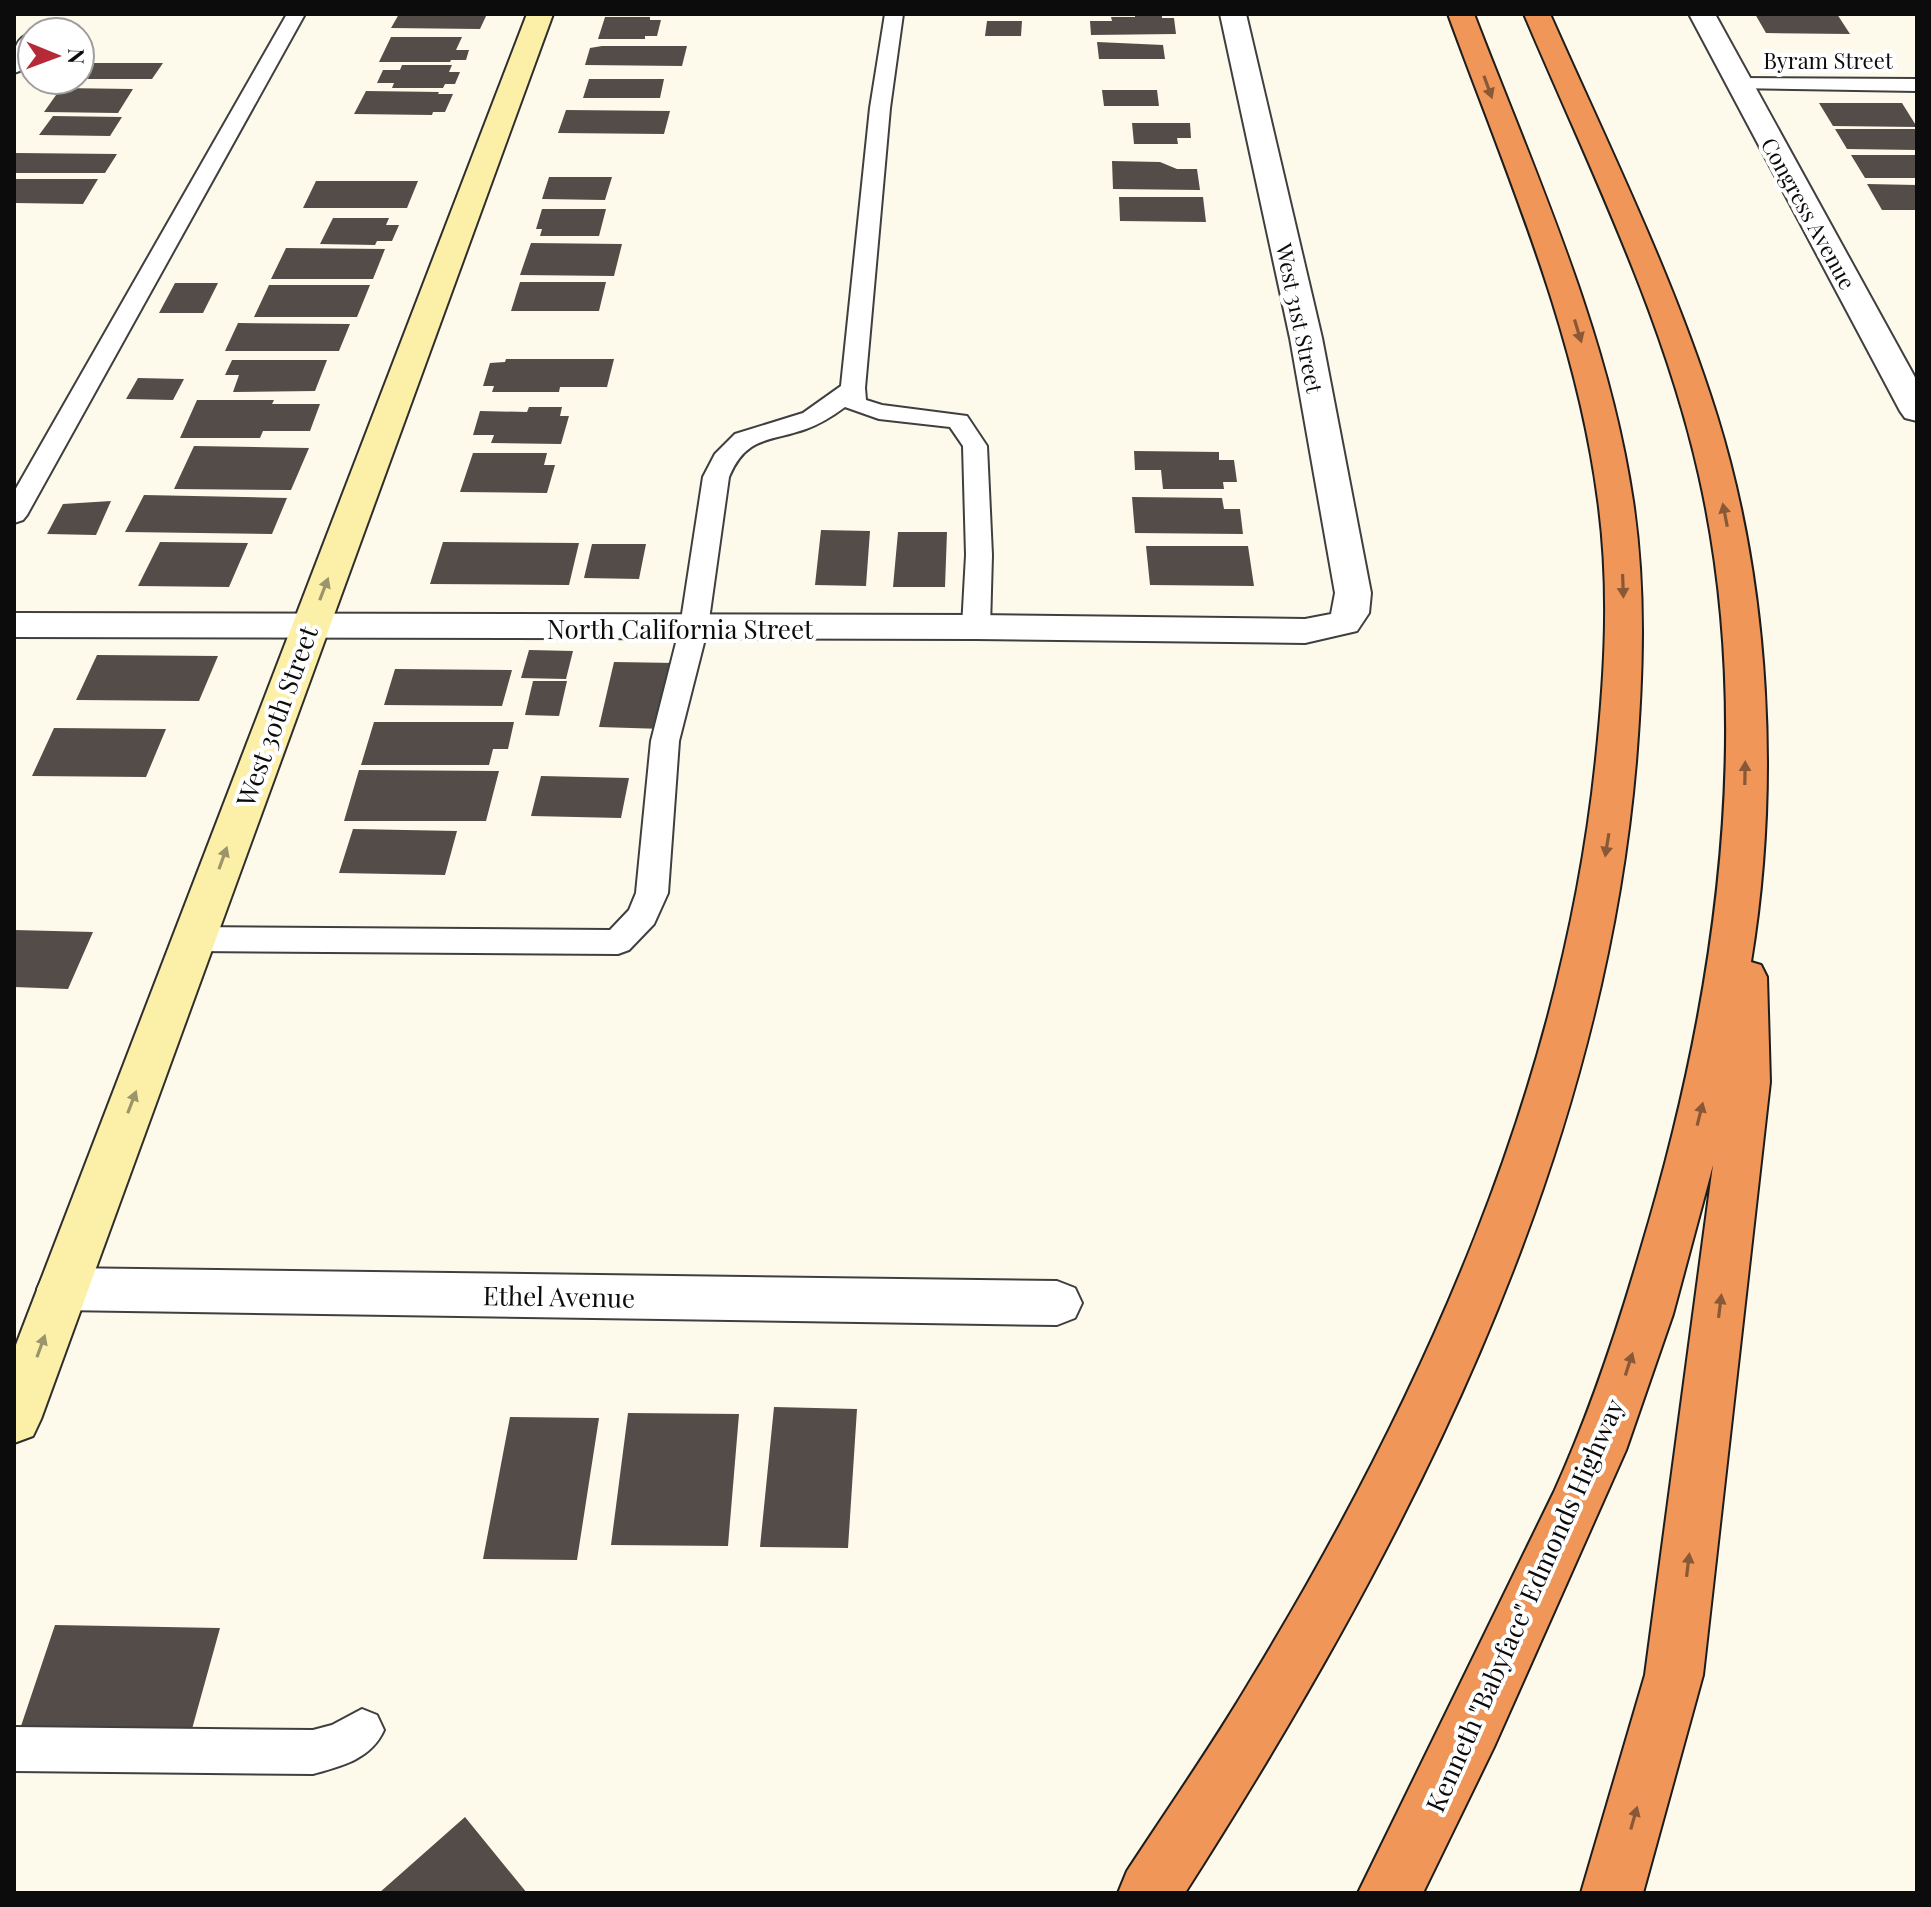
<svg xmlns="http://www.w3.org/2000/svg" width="1931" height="1907" viewBox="0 0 1931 1907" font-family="'Playfair Display',serif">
<rect width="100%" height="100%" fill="#fefaeb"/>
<!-- building -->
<path fill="#544c48" d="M 399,14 L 487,14 L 480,29 L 391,28 Z
M 1135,14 L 1162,14 L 1162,18 L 1174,18 L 1176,34 L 1091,35 L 1090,21 L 1112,21 L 1111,17 L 1135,17 Z
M 1755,14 L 1837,14 L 1850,34 L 1766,33 Z
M 605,17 L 650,17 L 650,20 L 661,20 L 657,36 L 645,36 L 645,39 L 598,39 Z
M 987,21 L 1022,21 L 1021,36 L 985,36 Z
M 391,37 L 462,37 L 456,50 L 469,50 L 466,60 L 451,60 L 450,62 L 379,62 Z
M 1097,42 L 1163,45 L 1165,59 L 1099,59 Z
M 602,46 L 687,46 L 682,66 L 585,65 L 590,48 Z
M 90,63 L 163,63 L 152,79 L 80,79 Z
M 402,65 L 452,65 L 449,72 L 460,72 L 455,84 L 445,84 L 443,88 L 392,88 L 394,83 L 377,83 L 383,70 L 400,70 Z
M 589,79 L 664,79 L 660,98 L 583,98 Z
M 61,88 L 133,89 L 118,113 L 44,112 Z
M 1102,90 L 1157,90 L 1159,106 L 1104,106 Z
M 366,91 L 439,92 L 438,94 L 453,94 L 445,112 L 433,112 L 432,115 L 354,114 Z
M 1819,103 L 1902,103 L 1917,127 L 1833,126 Z
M 566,110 L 670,111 L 664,134 L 558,133 Z
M 53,116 L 122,117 L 110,136 L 39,135 Z
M 1132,123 L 1190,123 L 1191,138 L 1177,138 L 1178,144 L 1134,144 Z
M 1835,129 L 1916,129 L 1917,150 L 1847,149 Z
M 16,153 L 117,154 L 105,173 L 14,173 Z
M 1851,155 L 1917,155 L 1917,178 L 1865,178 Z
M 1112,161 L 1160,162 L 1177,169 L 1197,169 L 1200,190 L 1113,189 Z
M 549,177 L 612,177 L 605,200 L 542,199 Z
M 14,179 L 98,179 L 83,204 L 14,203 Z
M 316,181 L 418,181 L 407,208 L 303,208 Z
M 1867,184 L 1917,185 L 1917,210 L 1882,210 Z
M 1119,197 L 1203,197 L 1206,222 L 1120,221 Z
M 542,209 L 606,209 L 599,236 L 540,236 L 542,229 L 536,229 Z
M 333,218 L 389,218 L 386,225 L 399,225 L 392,241 L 377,241 L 375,245 L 320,244 Z
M 531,243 L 622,244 L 614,276 L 520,275 Z
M 286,248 L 385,249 L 373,279 L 271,279 Z
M 520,282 L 606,282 L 599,311 L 511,311 Z
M 175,283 L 218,283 L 203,313 L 159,313 Z
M 269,285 L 370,285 L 357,317 L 254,317 Z
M 238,323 L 350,324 L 339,351 L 225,351 Z
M 506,359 L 614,359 L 607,387 L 560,387 L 559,392 L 492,392 L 494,386 L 483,386 L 490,363 L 505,362 Z
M 232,360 L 327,360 L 315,391 L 233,392 L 239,375 L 225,375 Z
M 138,378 L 184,379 L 173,400 L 126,399 Z
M 197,400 L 274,400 L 272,404 L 320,404 L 310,431 L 263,431 L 260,438 L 180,438 Z
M 529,407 L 562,407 L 560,416 L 569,416 L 561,444 L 491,443 L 494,435 L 473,435 L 480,411 L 527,412 Z
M 194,446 L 309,448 L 291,490 L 174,489 Z
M 1134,451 L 1219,452 L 1219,460 L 1234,460 L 1237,482 L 1223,482 L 1224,489 L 1163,489 L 1161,470 L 1135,470 Z
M 473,453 L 547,453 L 544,465 L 555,465 L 547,493 L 460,492 Z
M 144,495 L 287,498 L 272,534 L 125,532 Z
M 1132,497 L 1222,498 L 1224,509 L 1240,509 L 1243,534 L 1135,533 Z
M 111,501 L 96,535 L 47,534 L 63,504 Z
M 821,530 L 870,531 L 866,586 L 815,585 Z
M 898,532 L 947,532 L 945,587 L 893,587 Z
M 160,542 L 248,543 L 229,587 L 138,586 Z
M 443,542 L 579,543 L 569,585 L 430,584 Z
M 592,544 L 646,544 L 639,579 L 584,578 Z
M 1146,546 L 1248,546 L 1254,586 L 1150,585 Z
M 529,650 L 573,651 L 566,679 L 521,678 Z
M 97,655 L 218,656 L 199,701 L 76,700 Z
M 614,662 L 677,663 L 663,729 L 599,727 Z
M 395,669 L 512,670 L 502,706 L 384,705 Z
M 533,681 L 567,681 L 559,716 L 525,715 Z
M 374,722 L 514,722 L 508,749 L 493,749 L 489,765 L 361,765 Z
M 54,728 L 166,729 L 146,777 L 32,776 Z
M 359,770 L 499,771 L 486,821 L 344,821 Z
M 541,776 L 629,778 L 621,818 L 531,816 Z
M 353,829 L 457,831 L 445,875 L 339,873 Z
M 14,930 L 93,932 L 68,989 L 14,987 Z
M 774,1407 L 857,1409 L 848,1548 L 760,1547 Z
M 628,1413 L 739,1414 L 728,1546 L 611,1545 Z
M 510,1417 L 599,1418 L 577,1560 L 483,1559 Z
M 55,1625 L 220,1628 L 192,1729 L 21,1726 Z
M 465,1817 L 527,1893 L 379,1893 Z"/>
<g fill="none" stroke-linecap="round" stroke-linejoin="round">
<!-- lane casing -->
<g stroke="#3f3f3f" stroke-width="4">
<path id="lane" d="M 287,14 L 305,14 L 27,515 L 23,520 L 14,523 L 14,492 Z
M 885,14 L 903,14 L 890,108 L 865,388 L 866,400 L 882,405 L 967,416 L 987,446 L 992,555 L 990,627 L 986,633 L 976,636 L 966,633 L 962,627 L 966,555 L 963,446 L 950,427 L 879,419 L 845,407 C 833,416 820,424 806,429 C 769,442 746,436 729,477 L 708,627 L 679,741 L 668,893 L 654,924 L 629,950 L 618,954 L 193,951 L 182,947 L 177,939 L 182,931 L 193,927 L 610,930 L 629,910 L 636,893 L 651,741 L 680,627 L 703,477 L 715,454 L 735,434 L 803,413 L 841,386 L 870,108 Z
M 1739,78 L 1917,79 L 1917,91 L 1732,88 L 1729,84 L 1732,80 Z
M 362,1709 L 377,1715 L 384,1730 C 371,1759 342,1766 313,1774 L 14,1771 L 14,1727 L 313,1730 L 332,1725 Z"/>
</g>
<!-- street casing -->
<g stroke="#3f3f3f" stroke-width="4">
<path id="street" d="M 1220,14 L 1246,14 L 1322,338 L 1371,593 L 1369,613 L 1357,631 L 1305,643 L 976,639 L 14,637 L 14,613 L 976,615 L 1305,619 L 1331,614 L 1335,593 L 1290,338 Z
M 1689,14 L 1715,14 L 1917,381 L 1917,421 L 1905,418 L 1900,411 Z
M 32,33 C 32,51 34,68 14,73 C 14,55 12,38 32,33 Z
M 62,1268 L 1057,1281 L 1075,1288 L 1082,1303 L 1075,1318 L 1057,1325 L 62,1310 L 44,1304 L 37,1289 L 44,1274 Z"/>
</g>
<!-- secondary casing -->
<g stroke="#2e2e2e" stroke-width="4">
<path id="secondary" d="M 527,14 L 553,14 L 41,1419 L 33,1436 L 14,1443 L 14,1350 Z"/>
</g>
<!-- highway casing -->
<g stroke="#1d1d1d" stroke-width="4">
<path id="highway" d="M 1448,14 L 1474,14 C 1535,173 1608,332 1633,501 C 1646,588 1643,675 1636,762 C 1601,1172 1403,1552 1185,1893 L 1118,1893 L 1127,1871 C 1169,1807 1213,1744 1252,1678 C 1422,1398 1562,1088 1596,759 C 1605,673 1610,586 1598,500 C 1576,331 1506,173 1448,14 Z
M 1524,14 L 1550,14 C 1609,147 1674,278 1717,416 C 1770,587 1780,787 1751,962 L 1761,965 L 1767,977 L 1770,1082 L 1703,1675 L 1643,1893 L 1581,1893 L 1645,1675 L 1713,1165 L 1673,1314 L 1626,1450 L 1494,1747 L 1423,1893 L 1358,1893 L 1554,1492 C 1589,1415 1616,1334 1640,1252 C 1715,1004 1757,732 1699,475 C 1663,315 1588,165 1524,14 Z"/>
</g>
<!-- lane -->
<use href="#lane" fill="#fff" fill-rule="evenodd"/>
<!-- street -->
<use href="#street" fill="#fff" fill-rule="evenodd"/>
<!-- secondary -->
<use href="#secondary" fill="#fcefa8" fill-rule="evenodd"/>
<!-- highway -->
<use href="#highway" fill="#ef9658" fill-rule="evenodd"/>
</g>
<!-- one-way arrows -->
<defs><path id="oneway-solid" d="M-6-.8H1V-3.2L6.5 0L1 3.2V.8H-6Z" transform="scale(2)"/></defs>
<g fill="#895836">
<use href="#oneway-solid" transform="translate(1488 87) rotate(70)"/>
<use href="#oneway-solid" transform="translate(1578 331) rotate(73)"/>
<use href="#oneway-solid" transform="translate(1725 515) rotate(-101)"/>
<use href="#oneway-solid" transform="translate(1623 586) rotate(88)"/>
<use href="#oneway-solid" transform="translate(1745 773) rotate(-89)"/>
<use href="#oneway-solid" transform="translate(1607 845) rotate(99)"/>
<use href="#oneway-solid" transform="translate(1700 1114) rotate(-76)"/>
<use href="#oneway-solid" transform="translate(1720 1306) rotate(-83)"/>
<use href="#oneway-solid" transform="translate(1629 1364) rotate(-72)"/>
<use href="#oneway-solid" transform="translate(1688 1565) rotate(-83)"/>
<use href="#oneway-solid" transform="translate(1634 1818) rotate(-74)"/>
</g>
<g fill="#9c946a">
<use href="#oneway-solid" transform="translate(324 589) rotate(-69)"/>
<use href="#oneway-solid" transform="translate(223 858) rotate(-70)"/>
<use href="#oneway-solid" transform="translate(132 1102) rotate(-69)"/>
<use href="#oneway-solid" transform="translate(41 1346) rotate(-70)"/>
</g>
<g text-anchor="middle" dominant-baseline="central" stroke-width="8" stroke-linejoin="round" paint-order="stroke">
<!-- far-street labels -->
<g font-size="22" fill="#0c0c0c" stroke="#fff">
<text x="1828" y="60">Byram Street</text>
<text transform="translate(1809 213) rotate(61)">Congress Avenue</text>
<text transform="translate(1300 318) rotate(78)">West 31st Street</text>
</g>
<!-- street labels -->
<g font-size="26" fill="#0c0c0c" stroke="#fff">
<text x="680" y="628">North California Street</text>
<text transform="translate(276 716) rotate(-70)">West 30th Street</text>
<text transform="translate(559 1296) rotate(1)">Ethel Avenue</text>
<text transform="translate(1524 1605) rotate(-66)">Kenneth "Babyface" Edmonds Highway</text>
</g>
</g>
<!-- border -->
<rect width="1931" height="1907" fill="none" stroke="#0c0c0c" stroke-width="32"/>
<!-- north arrow -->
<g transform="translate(56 56) rotate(91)"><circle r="38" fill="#ffffff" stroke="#9e9e9e" stroke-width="2"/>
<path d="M0-6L14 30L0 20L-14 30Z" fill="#b62936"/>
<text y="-12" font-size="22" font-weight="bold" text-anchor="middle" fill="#0c0c0c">N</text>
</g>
</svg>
